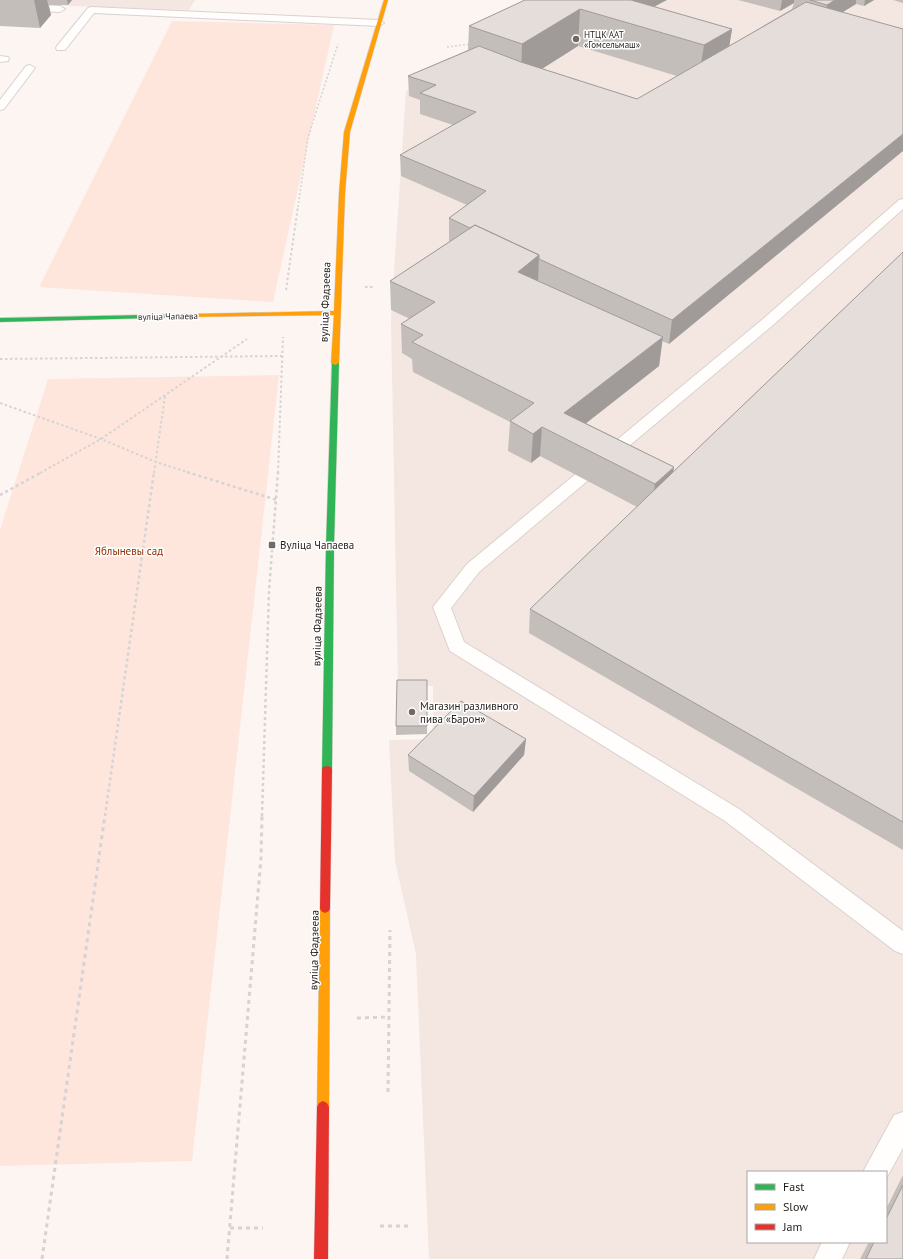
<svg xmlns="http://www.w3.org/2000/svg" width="903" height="1259" viewBox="0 0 903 1259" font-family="'PT Sans',sans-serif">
<rect width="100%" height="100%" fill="#fcf5f2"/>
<!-- built -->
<path fill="#f4e6e0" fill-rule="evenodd" d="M 52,0 L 195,0 L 189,10 L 48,5 Z
M 603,0 L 903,0 L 903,1259 L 429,1259 L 416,954 L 395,861 L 389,740 L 433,739 L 433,686 L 398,686 L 391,319 L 406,91 ZM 748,1172 L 886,1172 L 886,1242 L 748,1242 Z"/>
<!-- green -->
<path fill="#fee6dd" d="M 172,21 L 334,25 L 273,302 L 39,287 Z
M 279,375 L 192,1161 L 0,1166 L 0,530 L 48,379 Z"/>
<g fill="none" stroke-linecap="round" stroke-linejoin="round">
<!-- lane casing -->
<g stroke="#d9d2cf" stroke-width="2">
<path id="lane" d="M 0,3 L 60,6 L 65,9 L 60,12 L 0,9 Z
M 91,7 L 379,20 L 384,23 L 379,26 L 94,13 L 65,50 L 57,50 L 56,48 L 57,46 L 88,8 Z
M 0,56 L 8,57 L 9,59 L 8,61 L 0,62 Z
M 30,65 L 35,68 L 4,109 L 0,110 L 0,100 L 26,66 Z
M 903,199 L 903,209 L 773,325 L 479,572 L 451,608 L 464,642 L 739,809 L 903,931 L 903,954 L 895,951 L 725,821 L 450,651 L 433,607 L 467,564 L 763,319 L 899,200 Z
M 903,1112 L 903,1148 L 886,1179 L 886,1172 L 863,1172 L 894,1115 Z
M 822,1242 L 850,1242 L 842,1259 L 814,1259 Z"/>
</g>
<!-- fast casing -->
<g stroke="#d9d2cf" stroke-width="1">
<path id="fast" d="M 189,314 L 191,315 L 191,317 L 0,322 L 0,318 Z
M 332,361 L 335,361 L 339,363 L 334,546 L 332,770 L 331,773 L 327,774 L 323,773 L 322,770 L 326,546 Z"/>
</g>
<!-- slow casing -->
<g stroke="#d9d2cf" stroke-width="1">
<path id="slow" d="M 384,0 L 388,0 L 350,132 L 345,193 L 339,363 L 335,365 L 331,363 L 334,315 L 187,317 L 187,315 L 189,314 L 334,311 L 339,193 L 344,132 Z
M 325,903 L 329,905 L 330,908 L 329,1107 L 327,1111 L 323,1113 L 319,1111 L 317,1107 L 320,908 L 321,905 Z"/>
</g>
<!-- jam casing -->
<g stroke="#d9d2cf" stroke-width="1">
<path id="jam" d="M 327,766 L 331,767 L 332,770 L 330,908 L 329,911 L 325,913 L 321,911 L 320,908 L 322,770 L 323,767 Z
M 323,1101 L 327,1103 L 329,1107 L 328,1259 L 314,1259 L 317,1107 L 319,1103 Z"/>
</g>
<!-- path-far3 -->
<path stroke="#d5d3d3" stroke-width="1.5" stroke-dasharray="2 2" stroke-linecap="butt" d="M 447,47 L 471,44
M 298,207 L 308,137 L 338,44"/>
<!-- path-far2 -->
<path stroke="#d5d3d3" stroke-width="2" stroke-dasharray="2.5 2.5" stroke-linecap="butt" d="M 365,287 L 374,287
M 286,290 L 298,206
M 0,359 L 282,356
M 0,403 L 101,439 L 156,462 L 190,473
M 40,473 L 101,439 L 247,339
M 154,473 L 165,396
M 278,473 L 283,337"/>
<!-- path-far1 -->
<path stroke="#d5d3d3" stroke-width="2.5" stroke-dasharray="3 3" stroke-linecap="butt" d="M 187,472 L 277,500
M 0,495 L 42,472
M 273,545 L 302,545
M 105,816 L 154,472
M 262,816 L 269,591 L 278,472"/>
<!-- path -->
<path stroke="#d5d3d3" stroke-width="3" stroke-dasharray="4 4" stroke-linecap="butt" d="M 357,1018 L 389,1017
M 388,1092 L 390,930
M 380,1226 L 409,1226
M 230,1228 L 263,1228
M 42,1259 L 105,815
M 227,1259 L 261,858 L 262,815"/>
<!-- lane -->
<use href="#lane" fill="#fffefd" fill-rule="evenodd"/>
<!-- fast -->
<use href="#fast" fill="#30b455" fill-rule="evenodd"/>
<!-- slow -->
<use href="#slow" fill="#ff9f0a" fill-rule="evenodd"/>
<!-- jam -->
<use href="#jam" fill="#e5322d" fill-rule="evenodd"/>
</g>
<!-- wall -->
<path fill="#c4bebb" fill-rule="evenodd" d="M 0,0 L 72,0 L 68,5 L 49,5 L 51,15 L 40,28 L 0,26 Z
M 525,0 L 654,7 L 732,29 L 729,46 L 792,9 L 794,3 L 780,11 L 738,0 L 874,0 L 864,6 L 856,4 L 843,12 L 669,344 L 662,341 L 659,366 L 586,423 L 674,467 L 673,472 L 903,252 L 903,850 L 529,633 L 530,609 L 637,507 L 540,456 L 531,463 L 508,451 L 510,422 L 413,372 L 412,359 L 402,353 L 401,324 L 410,319 L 391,310 L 390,281 L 450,241 L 449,241 L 449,218 L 467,205 L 401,176 L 400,155 L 453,125 L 420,114 L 420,100 L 409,96 L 408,76 L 468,50 L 469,26 ZM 578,46 L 677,76 L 637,99 L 542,69 Z
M 893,0 L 903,0 L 903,3 Z
M 427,680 L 427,734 L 396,735 L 396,726 Z
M 526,739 L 524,755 L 473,812 L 409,771 L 408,755 Z
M 903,1175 L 903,1259 L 860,1259 L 869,1242 L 886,1242 L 886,1209 Z"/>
<!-- shaded-wall -->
<path fill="#a09b99" d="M 34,0 L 47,0 L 51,15 L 40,28 Z
M 67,0 L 72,0 L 68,5 Z
M 611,0 L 667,0 L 625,22 Z
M 782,0 L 794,0 L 794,3 L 780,11 Z
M 835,0 L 856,0 L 856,4 L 823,24 L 827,5 Z
M 865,0 L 874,0 L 864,6 Z
M 580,9 L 578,46 L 521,82 L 522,44 Z
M 732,29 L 726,67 L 698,83 L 704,45 Z
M 903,134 L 903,151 L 669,344 L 672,320 Z
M 539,255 L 538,283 L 518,272 Z
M 663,337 L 659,366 L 566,439 L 564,413 Z
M 542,427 L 540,456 L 531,463 L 533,434 Z
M 674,467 L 669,497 L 650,514 L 655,484 Z
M 526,739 L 524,755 L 473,812 L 474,796 Z"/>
<!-- building -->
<path fill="#e4ddda" stroke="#a09b99" d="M 525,0 L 631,0 L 732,29 L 704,45 L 580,9 L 522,44 L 469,26 Z
M 810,0 L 835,0 L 827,5 Z
M 806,2 L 903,29 L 903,134 L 672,320 L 539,259 L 539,255 L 475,225 L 470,228 L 449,218 L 486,191 L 400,155 L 476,112 L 420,93 L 436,85 L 408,76 L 479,46 L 521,62 L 637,99 Z
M 475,225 L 539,255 L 518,272 L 663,337 L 564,413 L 674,467 L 655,484 L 542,427 L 533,434 L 510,421 L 534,403 L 412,342 L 423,335 L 401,324 L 435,302 L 390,281 Z
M 903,252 L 903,822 L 530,609 Z
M 397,680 L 427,680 L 427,726 L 396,726 Z
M 461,701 L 526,739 L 474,796 L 408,755 Z
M 903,1185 L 903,1259 L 866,1259 L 874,1242 L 886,1242 L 886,1219 Z"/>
<!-- markers -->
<g fill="#706966" stroke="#fff" stroke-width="1.5">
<circle cx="576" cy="39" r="4"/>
<rect x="268" y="541" width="8" height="8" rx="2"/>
<circle cx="412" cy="712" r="4"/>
</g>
<g text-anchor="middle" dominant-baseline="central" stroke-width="3" stroke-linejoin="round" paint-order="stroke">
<!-- far-poi labels -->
<g font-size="9" fill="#241d1a" stroke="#fff" text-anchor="start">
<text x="584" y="34">НТЦК ААТ<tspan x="584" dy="10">«Гомсельмаш»</tspan></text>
</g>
<!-- far-street labels -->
<g font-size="9" fill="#241d1a" stroke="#fff">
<text transform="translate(168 316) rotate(-1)">вуліца Чапаева</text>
</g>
<!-- street labels -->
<g font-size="11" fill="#241d1a" stroke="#fff">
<text transform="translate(325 302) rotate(-88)">вуліца Фадзеева</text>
<text transform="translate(317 626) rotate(-89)">вуліца Фадзеева</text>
<text transform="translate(314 950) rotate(-89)">вуліца Фадзеева</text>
</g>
<!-- poi labels -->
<g font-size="11" fill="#241d1a" stroke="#fff" text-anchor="start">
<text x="280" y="545">Вуліца Чапаева</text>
<text x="420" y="706">Магазин разливного<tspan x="420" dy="13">пива «Барон»</tspan></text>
</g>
<!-- park labels -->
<g font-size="11" fill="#8e2e00" stroke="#fff">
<text x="129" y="551">Яблыневы сад</text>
</g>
</g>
<!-- legend -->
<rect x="747" y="1171" width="140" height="72" fill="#ffffff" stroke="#a7a5a3"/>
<rect x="755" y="1184" width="20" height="6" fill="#30b455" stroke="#a7a5a3"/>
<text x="783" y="1191" font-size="12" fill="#241d1a">Fast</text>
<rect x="755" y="1204" width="20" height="6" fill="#ff9f0a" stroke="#a7a5a3"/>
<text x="783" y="1211" font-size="12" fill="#241d1a">Slow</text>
<rect x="755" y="1224" width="20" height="6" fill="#e5322d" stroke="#a7a5a3"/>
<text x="783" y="1231" font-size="12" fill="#241d1a">Jam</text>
</svg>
